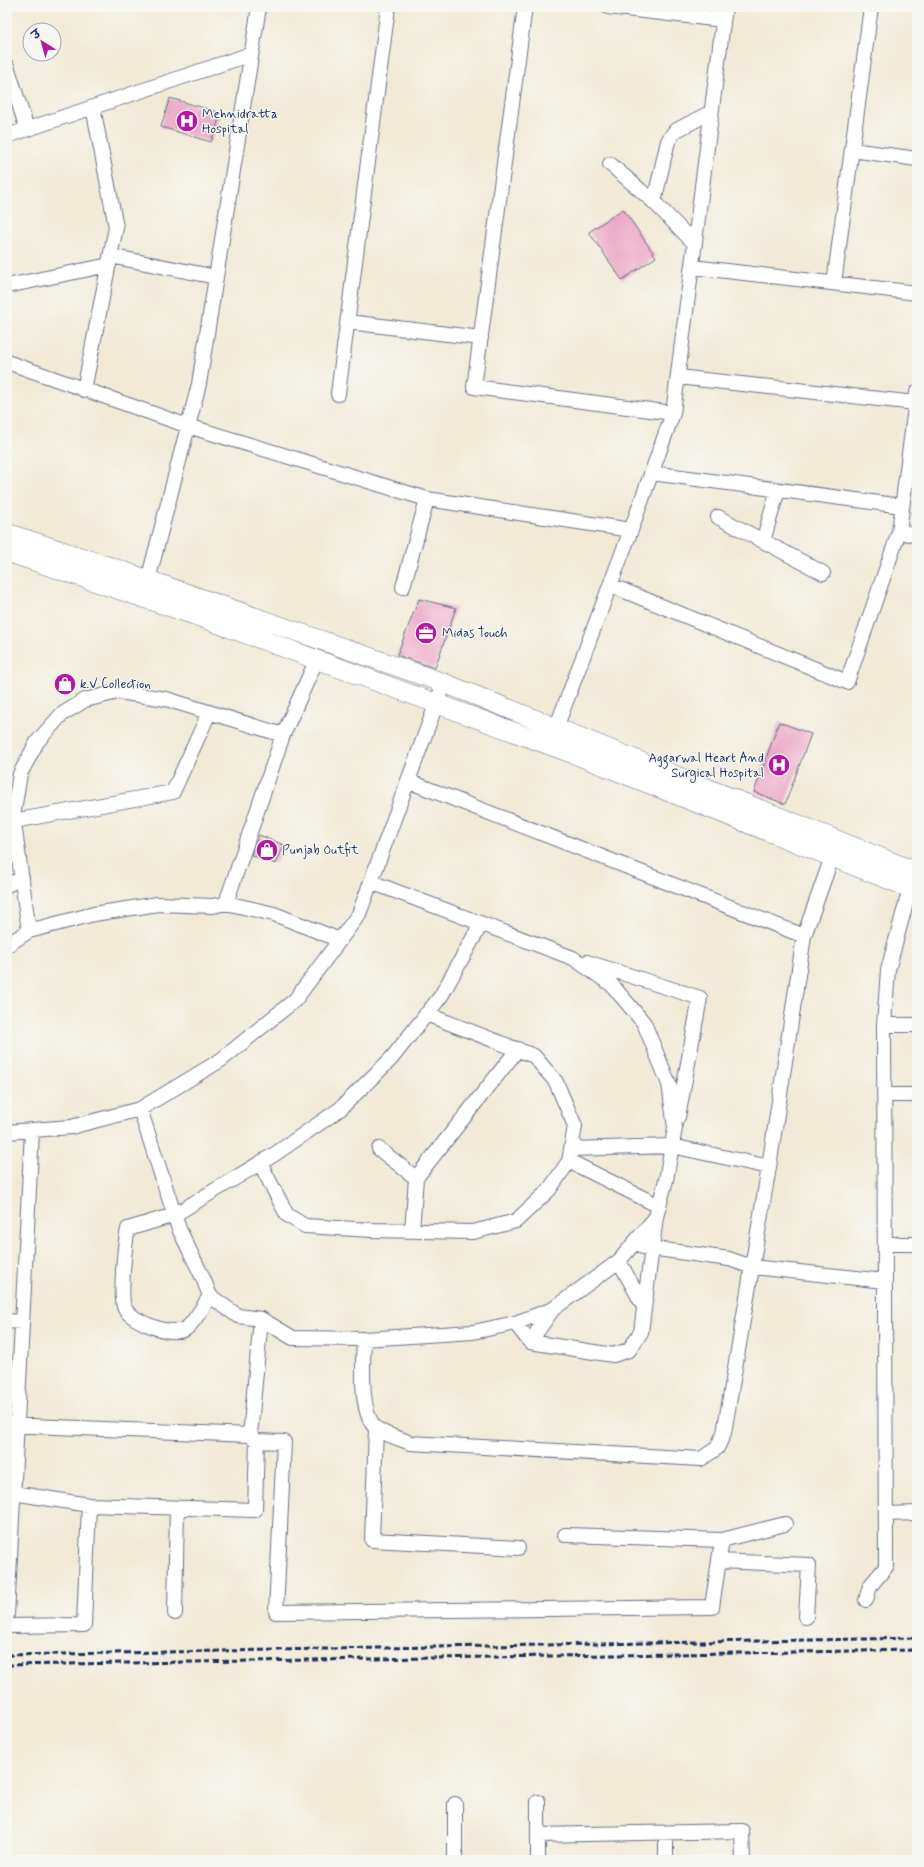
<svg xmlns="http://www.w3.org/2000/svg" width="924" height="1867" viewBox="0 0 924 1867" font-family="Mynerve,'Playpen Sans Deva',sans-serif">
<rect width="100%" height="100%" fill="#f6f6f2"/>
<filter id="ink" filterUnits="userSpaceOnUse"><feTurbulence type="fractalNoise" baseFrequency=".025" numOctaves="2"/><feDisplacementMap in="SourceGraphic" scale="8" xChannelSelector="R" yChannelSelector="G"/><feConvolveMatrix kernelMatrix="1 2 1 2 8 2 1 2 1" color-interpolation-filters="sRGB"/></filter>
<filter id="wash" filterUnits="userSpaceOnUse"><feTurbulence type="fractalNoise" baseFrequency=".012" numOctaves="4" result="noise"/><feDisplacementMap in="SourceGraphic" scale="16" xChannelSelector="R" yChannelSelector="G"/><feGaussianBlur stdDeviation="0.9" result="paint"/><feColorMatrix in="noise" values="0 0 0 0 0 0 0 0 0 0 0 0 0 0 0 0 0 1.4 0 .05"/><feComposite in="paint" operator="in"/></filter>
<g filter="url(#wash)">
<rect width="100%" height="100%" fill="#f2ead7"/>
<g id="blocks">
<!-- building -->
<path fill="#eda8c6" d="M 170,98 L 221,113 L 211,142 L 161,127 Z
M 623,209 L 656,257 L 622,280 L 589,232 Z
M 419,599 L 456,608 L 435,668 L 397,655 Z
M 779,722 L 811,734 L 785,804 L 754,792 Z
M 259,835 L 284,845 L 276,864 L 251,855 Z"/>
</g>
</g>
<g filter="url(#ink)">
<use href="#blocks" fill-opacity="0" stroke="#667088" stroke-width="1"/>
<g fill="none" stroke-linecap="round" stroke-linejoin="round">
<!-- minor casing -->
<g stroke="#667088" stroke-width="16">
<path id="minor" d="M 525,7 L 474,387 L 673,413
M 608,7 L 723,20
M 7,66 L 27,129
M 7,136 L 251,54
M 852,150 L 917,159
M 610,164 L 654,202
M 695,244 L 654,202 L 668,141 L 675,131 L 711,112
M 110,256 L 216,277
M 692,267 L 917,293
M 834,283 L 871,7
M 7,286 L 109,265
M 348,322 L 481,338
M 7,362 L 188,426 L 427,499 L 631,530
M 678,377 L 916,403
M 84,390 L 116,227 L 93,107
M 338,394 L 388,7
M 651,473 L 902,506
M 718,517 L 823,573
M 899,532 L 917,535
M 763,541 L 778,490
M 610,585 L 847,682 L 899,532 L 917,392
M 403,587 L 427,499
M 146,588 L 199,384 L 259,7
M 553,736 L 631,530 L 673,413 L 725,7
M 408,781 L 804,936
M 14,821 L 173,792 L 209,713
M 7,885 L 22,878
M 226,903 L 283,735 L 316,661
M 29,931 L 13,816 L 20,774 L 37,742 L 61,715 L 85,700 L 118,692 L 166,699 L 283,735
M 7,945 L 29,931 L 94,914 L 158,904 L 213,906 L 226,903 L 274,914 L 340,940
M 587,962 L 700,998 L 678,1117
M 884,1025 L 917,1025
M 884,1095 L 917,1095
M 140,1109 L 179,1229 L 203,1278 L 210,1296 L 238,1316 L 261,1319 L 293,1338 L 364,1339 L 473,1332 L 515,1323 L 553,1309 L 619,1261 L 656,1217 L 666,1180 L 675,1128 L 669,1084 L 644,1023 L 612,985 L 573,958 L 371,882
M 7,1132 L 71,1127 L 140,1109 L 221,1060 L 295,1000 L 359,914 L 444,683
M 379,1149 L 416,1178
M 571,1149 L 672,1146 L 769,1167
M 569,1161 L 659,1206
M 260,1163 L 287,1215 L 305,1226 L 372,1230 L 473,1232 L 516,1221 L 549,1190 L 569,1161 L 575,1126 L 556,1082 L 534,1056 L 426,1014
M 412,1231 L 416,1178 L 518,1049
M 885,1244 L 917,1244
M 643,1247 L 729,1259 L 752,1267 L 885,1281
M 619,1261 L 644,1307
M 210,1296 C 203,1306 197,1318 188,1327 C 175,1339 133,1322 125,1309 C 119,1298 125,1242 128,1229 L 174,1215 L 275,1154 L 340,1109 L 391,1059 L 441,996 L 481,924
M 7,1321 L 22,1322
M 515,1323 L 530,1342 L 613,1355 L 629,1350 L 641,1332 L 656,1217
M 364,1339 C 363,1360 359,1414 376,1428 C 384,1435 400,1438 410,1443 L 701,1459 L 717,1448 L 724,1433 L 769,1167 L 804,936 L 832,857
M 530,1342 L 553,1309
M 7,1425 L 250,1435 L 257,1441 L 255,1510 L 89,1505 L 7,1492
M 376,1428 L 372,1540 L 518,1548
M 250,1435 L 261,1319
M 257,1441 L 284,1442 L 276,1612 L 712,1607 L 722,1540
M 886,1514 L 917,1513
M 565,1535 L 722,1540 L 785,1524
M 720,1561 L 809,1565 L 806,1617
M 866,1600 L 870,1586 L 886,1567 L 884,1025 L 888,970 L 910,888
M 175,1613 L 177,1508
M 7,1615 L 32,1131
M 7,1626 L 84,1625 L 89,1505
M 538,1835 L 742,1831 L 743,1860
M 455,1860 L 455,1804
M 538,1860 L 538,1802
M 666,1860 L 666,1833"/>
</g>
<!-- secondary casing -->
<g stroke="#667088" stroke-width="20">
<path id="secondary" d="M 7,533 L 117,569 L 444,683 L 917,872
M 7,552 L 200,617 L 574,754 L 917,891"/>
</g>
<!-- minor -->
<use href="#minor" stroke="#fff" stroke-width="14"/>
<!-- secondary -->
<use href="#secondary" stroke="#fff" stroke-width="19"/>
<!-- rail -->
<path stroke="#1b2f5e" stroke-width="3" stroke-dasharray="6 3" stroke-linecap="butt" d="M 7,1655 L 917,1638
M 7,1665 L 917,1650"/>
</g>
</g>
<!-- icons -->
<defs>
<g id="hospital-disc" transform="scale(1.15)"><circle r="9.5" fill="#b5179e" stroke="#f6f6f2"/><path d="M-5-5h3v3.5h4V-5h3V5h-3V1.5h-4V5h-3Z" fill="#fff"/></g>
<g id="office-disc" transform="scale(1.15)"><circle r="9.5" fill="#b5179e" stroke="#f6f6f2"/><path d="M-6-3h4V-5.5h4V-3h4V5H-6ZM-1-4.5V-3h2v-1.5ZM-6 0V1H6V0Z" fill="#fff"/></g>
<g id="shop-disc" transform="scale(1.15)"><circle r="9.5" fill="#b5179e" stroke="#f6f6f2"/><path d="M-5-2.5h2.3a2.7 3.5 0 0 1 5.4 0H5L5.5 6h-11ZM-1.5-2.5h3a1.5 2.3 0 0 0-3 0Z" fill="#fff"/></g>
</defs>
<g fill-rule="evenodd">
<use href="#hospital-disc" x="187" y="121"/>
<use href="#office-disc" x="426" y="633"/>
<use href="#shop-disc" x="65" y="684"/>
<use href="#hospital-disc" x="779" y="765"/>
<use href="#shop-disc" x="267" y="850"/>
</g>
<g text-anchor="middle" dominant-baseline="central" stroke-width="3" stroke-linejoin="round" paint-order="stroke">
<!-- poi labels -->
<g font-size="13" fill="#1b2f5e" stroke="#f6f6f2" text-anchor="start">
<text x="202" y="114">Mehnidratta<tspan x="202" dy="15">Hospital</tspan></text>
<text x="442" y="633">Midas Touch</text>
<text x="80" y="684">k.V Collection</text>
<text x="764" y="758" text-anchor="end">Aggarwal Heart And<tspan x="764" dy="15">Surgical Hospital</tspan></text>
<text x="282" y="850">Punjab Outfit</text>
</g>
</g>
<!-- margin -->
<rect width="924" height="1867" fill="none" stroke="#f6f6f2" stroke-width="24"/>
<!-- north arrow -->
<g transform="translate(42 42) rotate(323)"><circle r="19" fill="#f6f6f2" stroke="#9ea6b7"/>
<path d="M0-3L7 15L0 10L-7 15Z" fill="#b5179e"/>
<text y="-6" font-size="11" font-weight="bold" text-anchor="middle" fill="#1b2f5e">उ</text>
</g>
</svg>
